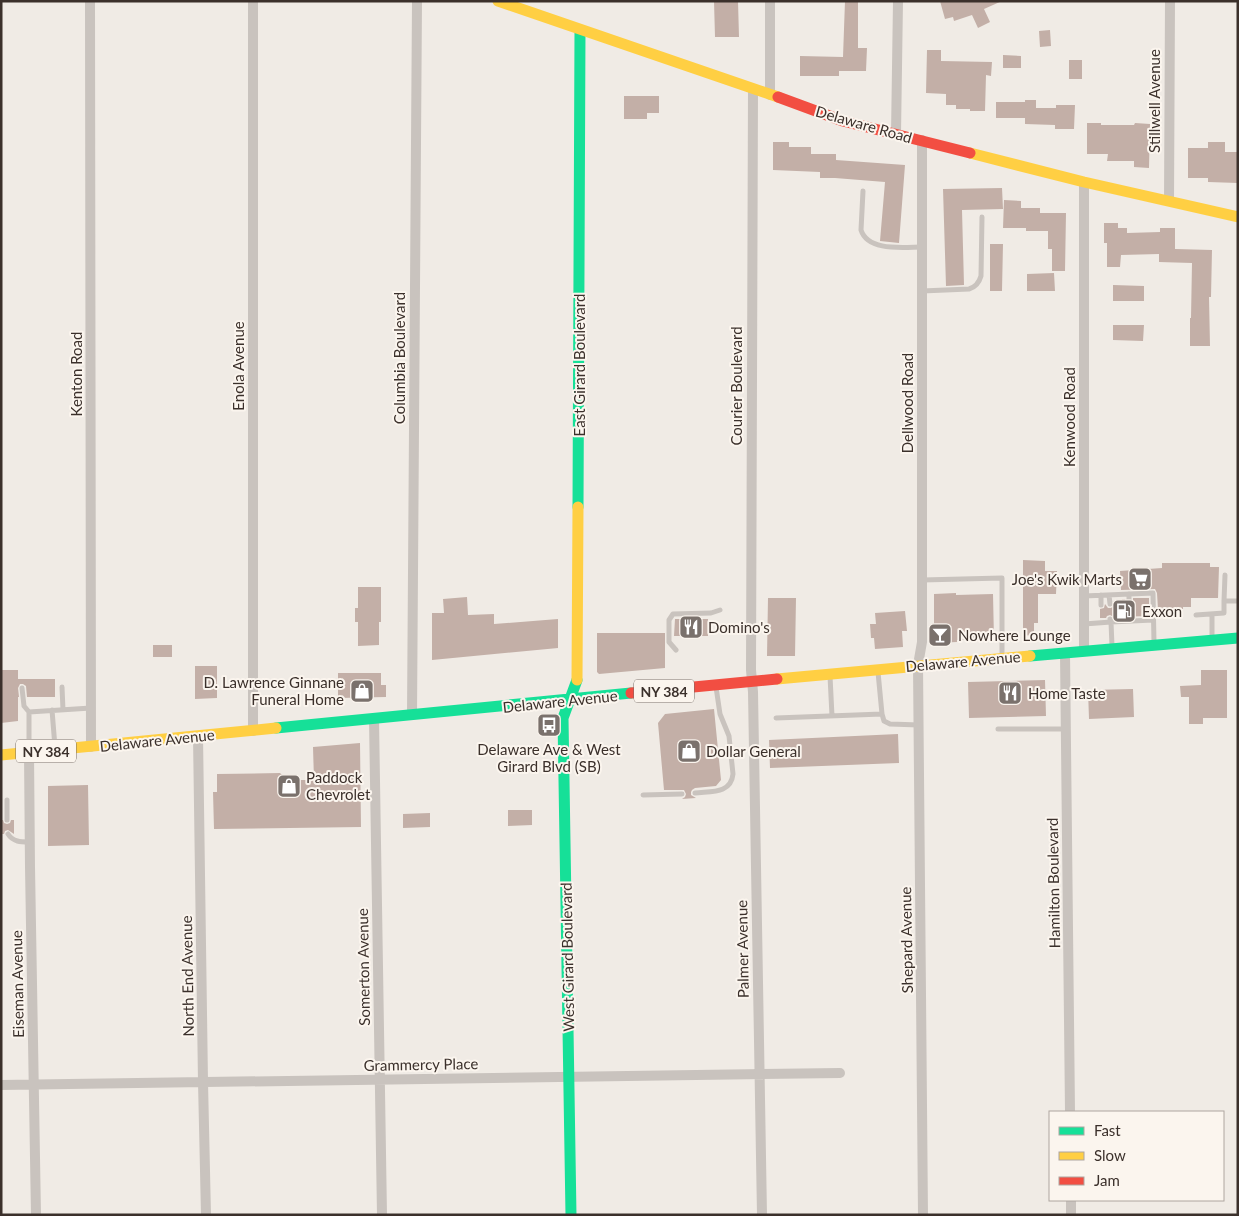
<svg xmlns="http://www.w3.org/2000/svg" width="1239" height="1216" viewBox="0 0 1239 1216" font-family="Lato,sans-serif">
<rect width="100%" height="100%" fill="#f0ebe5"/>
<!-- building -->
<path fill="#c3afa7" d="M 714,1 L 738,1 L 739,37 L 715,37 Z
M 845,1 L 858,1 L 858,48 L 867,48 L 866,71 L 839,71 L 839,76 L 800,76 L 800,56 L 843,57 Z
M 940,1 L 1002,1 L 984,9 L 990,22 L 978,28 L 972,15 L 954,21 L 953,17 L 945,19 Z
M 1050,30 L 1051,46 L 1040,47 L 1039,31 Z
M 927,50 L 941,50 L 941,61 L 992,62 L 991,76 L 986,75 L 985,111 L 970,111 L 970,109 L 956,109 L 956,105 L 946,105 L 946,94 L 926,93 Z
M 1003,55 L 1021,56 L 1021,68 L 1003,68 Z
M 1069,60 L 1082,60 L 1082,79 L 1069,79 Z
M 624,96 L 659,96 L 659,113 L 647,113 L 647,119 L 624,119 Z
M 1025,100 L 1036,100 L 1036,108 L 1056,108 L 1056,105 L 1075,105 L 1074,129 L 1055,129 L 1055,125 L 1025,124 L 1025,118 L 996,118 L 996,102 L 1025,102 Z
M 1087,123 L 1101,123 L 1101,125 L 1134,125 L 1135,123 L 1150,124 L 1149,168 L 1134,167 L 1134,161 L 1107,161 L 1108,154 L 1087,154 Z
M 773,142 L 789,142 L 789,147 L 811,147 L 811,154 L 836,154 L 836,160 L 905,165 L 899,243 L 880,241 L 885,182 L 835,178 L 820,178 L 820,172 L 773,170 Z
M 1208,142 L 1225,142 L 1225,152 L 1238,152 L 1238,183 L 1208,182 L 1208,178 L 1188,178 L 1188,148 L 1208,148 Z
M 1002,188 L 1003,209 L 962,210 L 964,285 L 946,286 L 943,189 Z
M 1004,200 L 1021,201 L 1021,208 L 1040,208 L 1040,213 L 1066,213 L 1065,271 L 1052,271 L 1052,249 L 1048,249 L 1048,231 L 1026,231 L 1026,228 L 1003,228 Z
M 1104,223 L 1118,223 L 1118,228 L 1127,228 L 1127,233 L 1160,232 L 1160,228 L 1175,228 L 1175,249 L 1212,250 L 1211,297 L 1209,297 L 1210,346 L 1190,346 L 1190,318 L 1191,318 L 1192,263 L 1159,262 L 1159,254 L 1121,255 L 1120,267 L 1107,267 L 1107,243 L 1104,243 Z
M 990,244 L 1003,244 L 1002,291 L 990,291 Z
M 1054,273 L 1055,291 L 1027,291 L 1027,274 Z
M 1113,285 L 1144,286 L 1144,301 L 1113,301 Z
M 1113,325 L 1144,325 L 1143,341 L 1113,340 Z
M 1023,560 L 1045,561 L 1045,571 L 1057,571 L 1056,594 L 1038,594 L 1038,623 L 1034,623 L 1034,636 L 1023,635 Z
M 1162,563 L 1210,563 L 1210,567 L 1219,567 L 1218,598 L 1191,598 L 1191,607 L 1183,607 L 1183,609 L 1158,609 L 1157,593 L 1155,589 L 1121,590 L 1120,571 L 1162,568 Z
M 358,587 L 381,587 L 381,622 L 379,622 L 379,645 L 358,646 L 358,622 L 355,622 L 355,608 L 358,608 Z
M 956,593 L 956,595 L 993,594 L 994,640 L 957,640 L 957,642 L 934,643 L 934,594 Z
M 467,597 L 468,615 L 494,614 L 494,624 L 558,619 L 558,648 L 432,660 L 432,613 L 444,613 L 443,599 Z
M 768,598 L 796,598 L 795,656 L 767,656 Z
M 1133,598 L 1149,598 L 1149,616 L 1114,617 L 1110,615 L 1107,616 L 1106,618 L 1100,618 L 1100,609 L 1104,608 L 1105,604 L 1108,608 L 1111,608 L 1114,606 L 1114,604 L 1122,603 L 1122,599 L 1125,599 L 1125,605 L 1129,607 L 1133,605 Z
M 905,611 L 907,631 L 902,631 L 903,647 L 875,649 L 874,638 L 871,638 L 870,624 L 876,624 L 875,613 Z
M 675,619 L 708,619 L 708,636 L 674,636 Z
M 597,633 L 665,633 L 665,668 L 599,674 L 597,672 Z
M 153,645 L 172,645 L 172,657 L 153,657 Z
M 195,666 L 217,666 L 217,698 L 195,699 Z
M 1,670 L 18,670 L 18,679 L 55,679 L 55,697 L 27,697 L 26,686 L 23,684 L 20,684 L 18,688 L 19,697 L 18,697 L 18,721 L 1,723 Z
M 1201,670 L 1227,670 L 1227,718 L 1203,718 L 1203,724 L 1189,724 L 1189,697 L 1181,697 L 1180,686 L 1201,685 Z
M 338,673 L 381,673 L 381,685 L 386,685 L 386,697 L 338,698 Z
M 1045,680 L 1046,716 L 969,718 L 968,682 Z
M 1133,689 L 1134,717 L 1089,719 L 1088,690 Z
M 714,709 L 721,780 L 716,786 L 695,788 L 692,790 L 691,792 L 691,795 L 696,798 L 682,799 L 685,797 L 686,794 L 684,790 L 664,790 L 658,723 L 665,714 Z
M 898,734 L 899,763 L 770,768 L 769,740 Z
M 360,743 L 361,827 L 214,829 L 213,792 L 217,792 L 217,774 L 280,773 L 287,780 L 314,780 L 313,747 Z
M 88,785 L 89,845 L 48,846 L 48,786 Z
M 508,810 L 532,810 L 532,825 L 508,826 Z
M 430,813 L 430,827 L 403,828 L 403,814 Z
M 1,820 L 3,820 L 4,823 L 7,824 L 10,823 L 11,820 L 14,820 L 14,834 L 8,830 L 5,831 L 4,834 L 1,834 Z"/>
<g fill="none" stroke-linecap="round" stroke-linejoin="round">
<!-- lane -->
<path stroke="#c9c3be" stroke-width="5" d="M 863,191 L 861,230 C 868,252 904,247 922,247
M 922,291 L 969,289 C 976,287 979,283 981,276 L 982,217
M 922,580 L 1002,578 L 1002,655
M 1129,594 L 1129,603
M 1101,595 L 1101,605
M 1109,595 L 1110,604
M 1084,596 L 1153,593 L 1154,642
M 1224,601 L 1225,575
M 1212,614 L 1212,638
M 1196,615 L 1224,613 L 1224,601 L 1238,601
M 1084,624 L 1111,622 L 1110,619
M 1112,646 L 1111,622 L 1153,620
M 676,650 L 669,642 L 669,620 L 673,614 L 711,613 L 720,610
M 878,672 L 882,714 L 884,721 L 890,724 L 919,725
M 830,676 L 832,716
M 62,687 L 63,710
M 22,688 L 24,706 L 29,712
M 52,710 L 55,747
M 776,718 L 882,714
M 998,729 L 1066,729
M 29,750 L 29,712 L 91,708
M 695,793 C 711,791 731,794 733,774 L 729,736 L 720,714 L 716,687
M 643,795 L 682,794
M 7,800 L 7,820
M 8,834 C 13,842 21,842 29,842"/>
<!-- street -->
<path stroke="#c9c3be" stroke-width="10" d="M 90,1 L 91,747
M 253,1 L 253,731
M 753,89 L 751,670 L 753,692 L 762,1215
M 770,95 L 770,1
M 896,134 L 898,1
M 922,140 L 922,642 L 918,665 L 923,1215
M 1169,201 L 1170,1
M 1084,651 L 1084,182
M 1065,653 L 1070,1112
M 412,715 L 417,1
M 374,719 L 382,1215
M 198,736 L 203,1082 L 206,1215
M 29,753 L 30,867 L 36,1215
M 1,1085 L 840,1073
M 1071,1200 L 1071,1215"/>
<!-- fast -->
<path stroke="#16e098" stroke-width="11" d="M 578,507 L 580,30
M 1030,656 L 1238,638
M 276,728 L 631,693
M 571,1215 L 563,718 L 577,680"/>
<!-- slow -->
<path stroke="#ffcf43" stroke-width="11" d="M 498,1 L 778,97
M 970,153 L 1084,182 L 1238,217
M 777,679 L 1030,656
M 577,680 L 578,507
M 1,755 L 276,728"/>
<!-- jam -->
<path stroke="#f24e42" stroke-width="11" d="M 778,97 L 843,121 L 970,153
M 631,693 L 777,679"/>
</g>
<!-- icons -->
<defs>
<g id="supermarket-square" transform="scale(1.25)"><rect x="-9" y="-9" width="18" height="18" rx="4" fill="#7a716c" stroke="#fbf5ee"/><path d="M-6-5.5h2.5l.6 2H6L4.5 2H-2.5L-4.4-4H-6ZM-1.5 3.2a1.3 1.3 0 1 0 .1 0ZM3 3.2a1.3 1.3 0 1 0 .1 0Z" fill="#fff"/></g>
<g id="fuel-square" transform="scale(1.25)"><rect x="-9" y="-9" width="18" height="18" rx="4" fill="#7a716c" stroke="#fbf5ee"/><path d="M-5.5-6h7V0h2V4h1.3V-2.5L3-4.5l.8-.8L6-3V5H2.5V1h-1V6h-7ZM-4.2-4.7v3.2H.2V-4.7Z" fill="#fff"/></g>
<g id="restaurant-square" transform="scale(1.25)"><rect x="-9" y="-9" width="18" height="18" rx="4" fill="#7a716c" stroke="#fbf5ee"/><path d="M-5-6h1v4h1v-4h1v4h1v-4h1v5L-1.5 .5V6h-2V.5L-5-1ZM5-6V6H3V1.5H1.5Q1.5-4 5-6Z" fill="#fff"/></g>
<g id="bar-square" transform="scale(1.25)"><rect x="-9" y="-9" width="18" height="18" rx="4" fill="#7a716c" stroke="#fbf5ee"/><path d="M-6-5H6L.8 .8V4.5H3.5V6h-7V4.5H-.8V.8Z" fill="#fff"/></g>
<g id="shop-square" transform="scale(1.25)"><rect x="-9" y="-9" width="18" height="18" rx="4" fill="#7a716c" stroke="#fbf5ee"/><path d="M-5-2.5h2.3a2.7 3.5 0 0 1 5.4 0H5L5.5 6h-11ZM-1.5-2.5h3a1.5 2.3 0 0 0-3 0Z" fill="#fff"/></g>
<g id="bus-square" transform="scale(1.25)"><rect x="-9" y="-9" width="18" height="18" rx="4" fill="#7a716c" stroke="#fbf5ee"/><path d="M-5-6H5V4H4V6H2V4H-2V6H-4V4H-5ZM-3.5-4V0h7V-4ZM-3.5 1.2v1.5H-2V1.2ZM2 1.2v1.5H3.5V1.2Z" fill="#fff"/></g>
</defs>
<g fill-rule="evenodd">
<use href="#supermarket-square" x="1140" y="579"/>
<use href="#fuel-square" x="1124" y="611"/>
<use href="#restaurant-square" x="691" y="627"/>
<use href="#bar-square" x="940" y="635"/>
<use href="#shop-square" x="362" y="691"/>
<use href="#restaurant-square" x="1010" y="693"/>
<use href="#bus-square" x="549" y="725"/>
<use href="#shop-square" x="689" y="751"/>
<use href="#shop-square" x="289" y="786"/>
</g>
<g text-anchor="middle" dominant-baseline="central" stroke-width="4" stroke-linejoin="round" paint-order="stroke">
<!-- shield labels -->
<g fill="#fbf5ee" stroke="#756b66" stroke-width="1">
<rect x="634" y="679.5" width="60" height="23" rx="4"/>
<rect x="16" y="739.5" width="60" height="23" rx="4"/>
</g>
<g font-size="14" font-weight="bold" fill="#3b302b">
<text x="664" y="691">NY 384</text>
<text x="46" y="751">NY 384</text>
</g>
<!-- street labels -->
<g font-size="15" fill="#3b302b" stroke="#fbf5ee">
<text transform="translate(1154 101) rotate(-90)">Stillwell Avenue</text>
<text transform="translate(864 124) rotate(16)">Delaware Road</text>
<text transform="translate(399 358) rotate(-90)">Columbia Boulevard</text>
<text transform="translate(579 365) rotate(-90)">East Girard Boulevard</text>
<text transform="translate(238 366) rotate(-90)">Enola Avenue</text>
<text transform="translate(76 374) rotate(-90)">Kenton Road</text>
<text transform="translate(736 386) rotate(-90)">Courier Boulevard</text>
<text transform="translate(907 403) rotate(-90)">Dellwood Road</text>
<text transform="translate(1069 417) rotate(-90)">Kenwood Road</text>
<text transform="translate(963 661) rotate(-5)">Delaware Avenue</text>
<text transform="translate(560 701) rotate(-6)">Delaware Avenue</text>
<text transform="translate(157 740) rotate(-6)">Delaware Avenue</text>
<text transform="translate(1053 883) rotate(-91)">Hamilton Boulevard</text>
<text transform="translate(906 940) rotate(-91)">Shepard Avenue</text>
<text transform="translate(742 949) rotate(-91)">Palmer Avenue</text>
<text transform="translate(567 957) rotate(-91)">West Girard Boulevard</text>
<text transform="translate(363 967) rotate(-91)">Somerton Avenue</text>
<text transform="translate(187 976) rotate(-91)">North End Avenue</text>
<text transform="translate(17 984) rotate(-91)">Eiseman Avenue</text>
<text transform="translate(421 1064) rotate(-1)">Grammercy Place</text>
</g>
<!-- poi labels -->
<g font-size="15" fill="#3b302b" stroke="#fbf5ee" text-anchor="start">
<text x="1122" y="579" text-anchor="end">Joe's Kwik Marts</text>
<text x="1142" y="611">Exxon</text>
<text x="708" y="627">Domino's</text>
<text x="958" y="635">Nowhere Lounge</text>
<text x="344" y="682" text-anchor="end">D. Lawrence Ginnane<tspan x="344" dy="17">Funeral Home</tspan></text>
<text x="1028" y="693">Home Taste</text>
<text x="549" y="749" text-anchor="middle">Delaware Ave &amp; West<tspan x="549" dy="17">Girard Blvd (SB)</tspan></text>
<text x="706" y="751">Dollar General</text>
<text x="306" y="777">Paddock<tspan x="306" dy="17">Chevrolet</tspan></text>
</g>
</g>
<!-- border -->
<rect width="1239" height="1216" fill="none" stroke="#3b302b" stroke-width="5"/>
<!-- legend -->
<rect x="1049" y="1111" width="175" height="90" fill="#fbf5ee" stroke="#aea6a0"/>
<rect x="1059" y="1127" width="25" height="8" fill="#16e098" stroke="#aea6a0"/>
<text x="1094" y="1136" font-size="15" fill="#3b302b">Fast</text>
<rect x="1059" y="1152" width="25" height="8" fill="#ffcf43" stroke="#aea6a0"/>
<text x="1094" y="1161" font-size="15" fill="#3b302b">Slow</text>
<rect x="1059" y="1177" width="25" height="8" fill="#f24e42" stroke="#aea6a0"/>
<text x="1094" y="1186" font-size="15" fill="#3b302b">Jam</text>
</svg>
